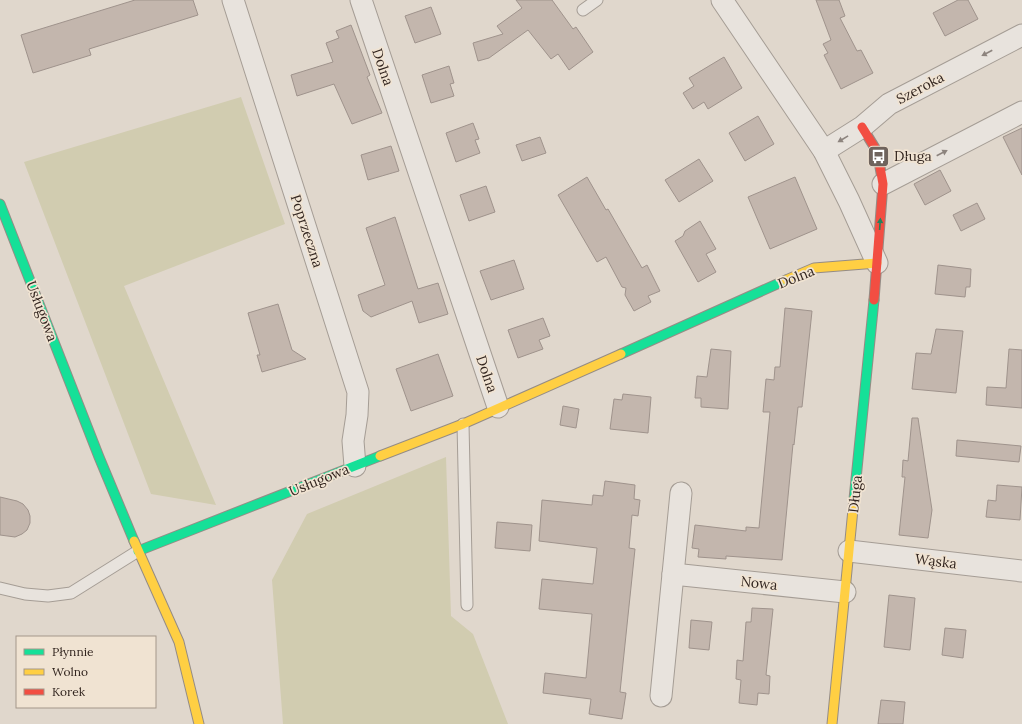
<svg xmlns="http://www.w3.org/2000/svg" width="1022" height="724" font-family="Lora,serif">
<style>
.green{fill:#d1ccb0}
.building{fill:#c3b6ad;stroke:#9f938c}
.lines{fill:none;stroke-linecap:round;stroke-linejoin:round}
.lane-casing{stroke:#a59d95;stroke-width:13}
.street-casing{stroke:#a59d95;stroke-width:23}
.fast-casing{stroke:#958c85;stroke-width:11}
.slow-casing{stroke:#958c85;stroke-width:11}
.jam-casing{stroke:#958c85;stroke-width:11}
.lane{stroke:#e8e3dd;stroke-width:11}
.street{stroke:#e8e3dd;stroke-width:21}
.fast{stroke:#16e098;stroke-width:9}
.slow{stroke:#ffcf43;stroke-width:9}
.jam{stroke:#f24e42;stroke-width:9}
.oneway{fill:#8d847e}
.oneway2{fill:#24825c}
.labels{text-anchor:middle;stroke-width:3.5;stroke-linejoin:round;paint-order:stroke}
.street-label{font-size:14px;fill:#32251f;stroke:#f0e3d2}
.poi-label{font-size:14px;fill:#32251f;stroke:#f0e3d2;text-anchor:start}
</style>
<rect width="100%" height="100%" fill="#e0d7cc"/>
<g class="green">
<path d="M241,97L285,224L124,286L216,505L151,494L24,162Z"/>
<path d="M446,457L451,616L473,634L508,724H283L272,580L307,514Z"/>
</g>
<g class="building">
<path d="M135,0H193L198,15L89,49L91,55L33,73L21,35Z"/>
<path d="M516,0H552L573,29L576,27L593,52L569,70L558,54L551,59L528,30L489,58L478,61L473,43L503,34L497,26L522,8Z"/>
<path d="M816,0H839L845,16L840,18L857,51L861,50L873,73L841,89L824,55L828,53L823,44L831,40Z"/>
<path d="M958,0H968L978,19L945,36L933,13Z"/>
<path d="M431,7L441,34L415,43L405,16Z"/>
<path d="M351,25L370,75L367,77L382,113L352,124L334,84L297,96L291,75L333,62L326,43L339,38L336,31Z"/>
<path d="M724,57L742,88L708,109L704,102L693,109L683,93L694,86L689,78Z"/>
<path d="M449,66L454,83L450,84L454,96L431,103L422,75Z"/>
<path d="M758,116L774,144L745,161L729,133Z"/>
<path d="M473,123L479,139L475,140L480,153L456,162L446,133Z"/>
<path d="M1022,128V175L1003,137Z"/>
<path d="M540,137L546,153L522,161L516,145Z"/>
<path d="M391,146L399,171L368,180L361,155Z"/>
<path d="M699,159L713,181L679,202L665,180Z"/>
<path d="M940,170L951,191L925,205L914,184Z"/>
<path d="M587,177L606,210L608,209L642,268L647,265L660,291L648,296L651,302L634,311L625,295L626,288L622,287L606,257L597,262L558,195Z"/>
<path d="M795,177L817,229L770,249L748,197Z"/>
<path d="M486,186L495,212L469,221L460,195Z"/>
<path d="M977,203L985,219L961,231L953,215Z"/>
<path d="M395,217L418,289L438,283L448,314L419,323L412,301L371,317L363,311L358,295L385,285L366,228Z"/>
<path d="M700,221L716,249L706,254L716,272L698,282L675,241L683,236L685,231Z"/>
<path d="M514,260L524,289L491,300L480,271Z"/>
<path d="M938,265L971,269L970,287H966L965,297L935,294Z"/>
<path d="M278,304L292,350L306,359L262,372L257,355H260L248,313Z"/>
<path d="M785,308L812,311L802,407H798L794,445L793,444L782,560L726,556V559L698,557L699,549L692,548L695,525L746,531V527L759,528L770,412H763L766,379L774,380L775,367H780Z"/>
<path d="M543,318L550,336L539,340L543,349L518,358L508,330Z"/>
<path d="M936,329L963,331L956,393L912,389L916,353L931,354Z"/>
<path d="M711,349L731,351L728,409L701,407V398H695L697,376L707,377Z"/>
<path d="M1009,349L1022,350V408L986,405L987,387L1006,388Z"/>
<path d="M438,354L453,396L411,411L396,369Z"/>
<path d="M623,394L651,397L648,433L610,429L614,399L622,400Z"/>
<path d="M563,406L579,409L576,428L560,425Z"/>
<path d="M912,418H918L932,510L928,538L899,535L905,477H902L903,460L908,461Z"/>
<path d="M957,440L1021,446L1019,462L956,456Z"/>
<path d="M605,481L635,485L634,499L640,500L638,516L632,515L629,548L635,549L620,692L626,693L622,719L589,714L591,699L543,693L545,673L586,678L592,614L539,609L542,579L593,584L597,548L539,541L542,500L592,505L593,495L603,496Z"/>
<path d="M997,485L1022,487L1020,520L986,517L988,500L996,501Z"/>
<path d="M0,497L17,501L23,504L28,510L30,516V523L27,530L22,534L15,537L0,535Z"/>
<path d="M497,522L532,525L530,551L495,548Z"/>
<path d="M889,595L915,598L910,650L884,647Z"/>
<path d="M752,608L773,609L766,675L770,676L769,694L758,693L757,705L739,703L741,680L736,679L737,660L743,661L746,622H751Z"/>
<path d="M691,620L712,622L709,650L689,648Z"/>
<path d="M945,628L966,630L963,658L942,655Z"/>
<path d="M881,700L905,702L903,724H878Z"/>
</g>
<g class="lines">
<defs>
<g id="lane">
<path d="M583,10L597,0"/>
<path d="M463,424L467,605"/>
<path d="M0,588L25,594L48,596L71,593L138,551"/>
</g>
<g id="street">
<path d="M233,0L358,392L357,415L353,441L355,466"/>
<path d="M361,0L498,407"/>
<path d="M722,0L824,151L849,201L877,263"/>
<path d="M824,151L862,127L889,104L1022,35"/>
<path d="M883,184L1022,112"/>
<path d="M849,551L1022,571"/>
<path d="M673,574L845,592"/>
<path d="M661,696L681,493"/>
</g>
<g id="fast">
<path d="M0,204L99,457L134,541"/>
<path d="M621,354L786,280"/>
<path d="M854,499L874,300"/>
<path d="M138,551L380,456"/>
</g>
<g id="slow">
<path d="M786,280L814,268L877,263"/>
<path d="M380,456L463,424L621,354"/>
<path d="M134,541L179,642L199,724"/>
<path d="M832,724L854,499"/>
</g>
<path id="jam" d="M862,127L875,148L878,156L883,184L874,300"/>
</defs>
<use href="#lane" class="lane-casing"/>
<use href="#street" class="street-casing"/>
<use href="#fast" class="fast-casing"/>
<use href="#slow" class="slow-casing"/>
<use href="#jam" class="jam-casing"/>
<use href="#lane" class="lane"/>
<use href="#street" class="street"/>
<use href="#fast" class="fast"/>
<use href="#slow" class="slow"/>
<use href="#jam" class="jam"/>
</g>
<defs><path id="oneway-solid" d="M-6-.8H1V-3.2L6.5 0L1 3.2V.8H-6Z"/></defs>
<g class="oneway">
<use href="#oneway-solid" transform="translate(987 53) rotate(152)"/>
<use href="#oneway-solid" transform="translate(843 139) rotate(149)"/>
<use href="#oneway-solid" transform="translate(942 153) rotate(-27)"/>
</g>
<use class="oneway2" href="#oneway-solid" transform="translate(880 224) rotate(-86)"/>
<defs>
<symbol id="bus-square" viewBox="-11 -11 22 22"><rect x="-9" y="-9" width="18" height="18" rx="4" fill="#6f635c" stroke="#f0e3d2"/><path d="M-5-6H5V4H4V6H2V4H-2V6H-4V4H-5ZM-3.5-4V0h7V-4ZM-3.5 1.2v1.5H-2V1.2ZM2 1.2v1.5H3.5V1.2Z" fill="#fff"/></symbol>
</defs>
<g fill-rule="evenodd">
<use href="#bus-square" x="866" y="144" width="25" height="25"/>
</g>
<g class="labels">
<g class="street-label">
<text transform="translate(383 67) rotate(71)" y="5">Dolna</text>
<text transform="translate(920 88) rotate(-28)" y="5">Szeroka</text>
<text transform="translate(307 231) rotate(72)" y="5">Poprzeczna</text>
<text transform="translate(796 277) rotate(-22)" y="5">Dolna</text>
<text transform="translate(42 311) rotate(69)" y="5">Usługowa</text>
<text transform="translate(487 374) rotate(71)" y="5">Dolna</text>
<text transform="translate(319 480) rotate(-22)" y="5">Usługowa</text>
<text transform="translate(855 494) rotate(-84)" y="5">Długa</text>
<text transform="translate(936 561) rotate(7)" y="5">Wąska</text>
<text transform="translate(759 583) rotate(6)" y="5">Nowa</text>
</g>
<g class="poi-label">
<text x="894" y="161">Długa</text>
</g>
</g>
<rect x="16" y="636" width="140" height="72" fill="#f0e3d2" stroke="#a4978a"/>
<rect x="24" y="649" width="20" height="6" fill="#16e098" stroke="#a4978a"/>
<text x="52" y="656" font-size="12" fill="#32251f">Płynnie</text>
<rect x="24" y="669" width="20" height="6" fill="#ffcf43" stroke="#a4978a"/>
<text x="52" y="676" font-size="12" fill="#32251f">Wolno</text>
<rect x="24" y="689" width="20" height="6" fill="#f24e42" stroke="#a4978a"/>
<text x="52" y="696" font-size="12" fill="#32251f">Korek</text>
</svg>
